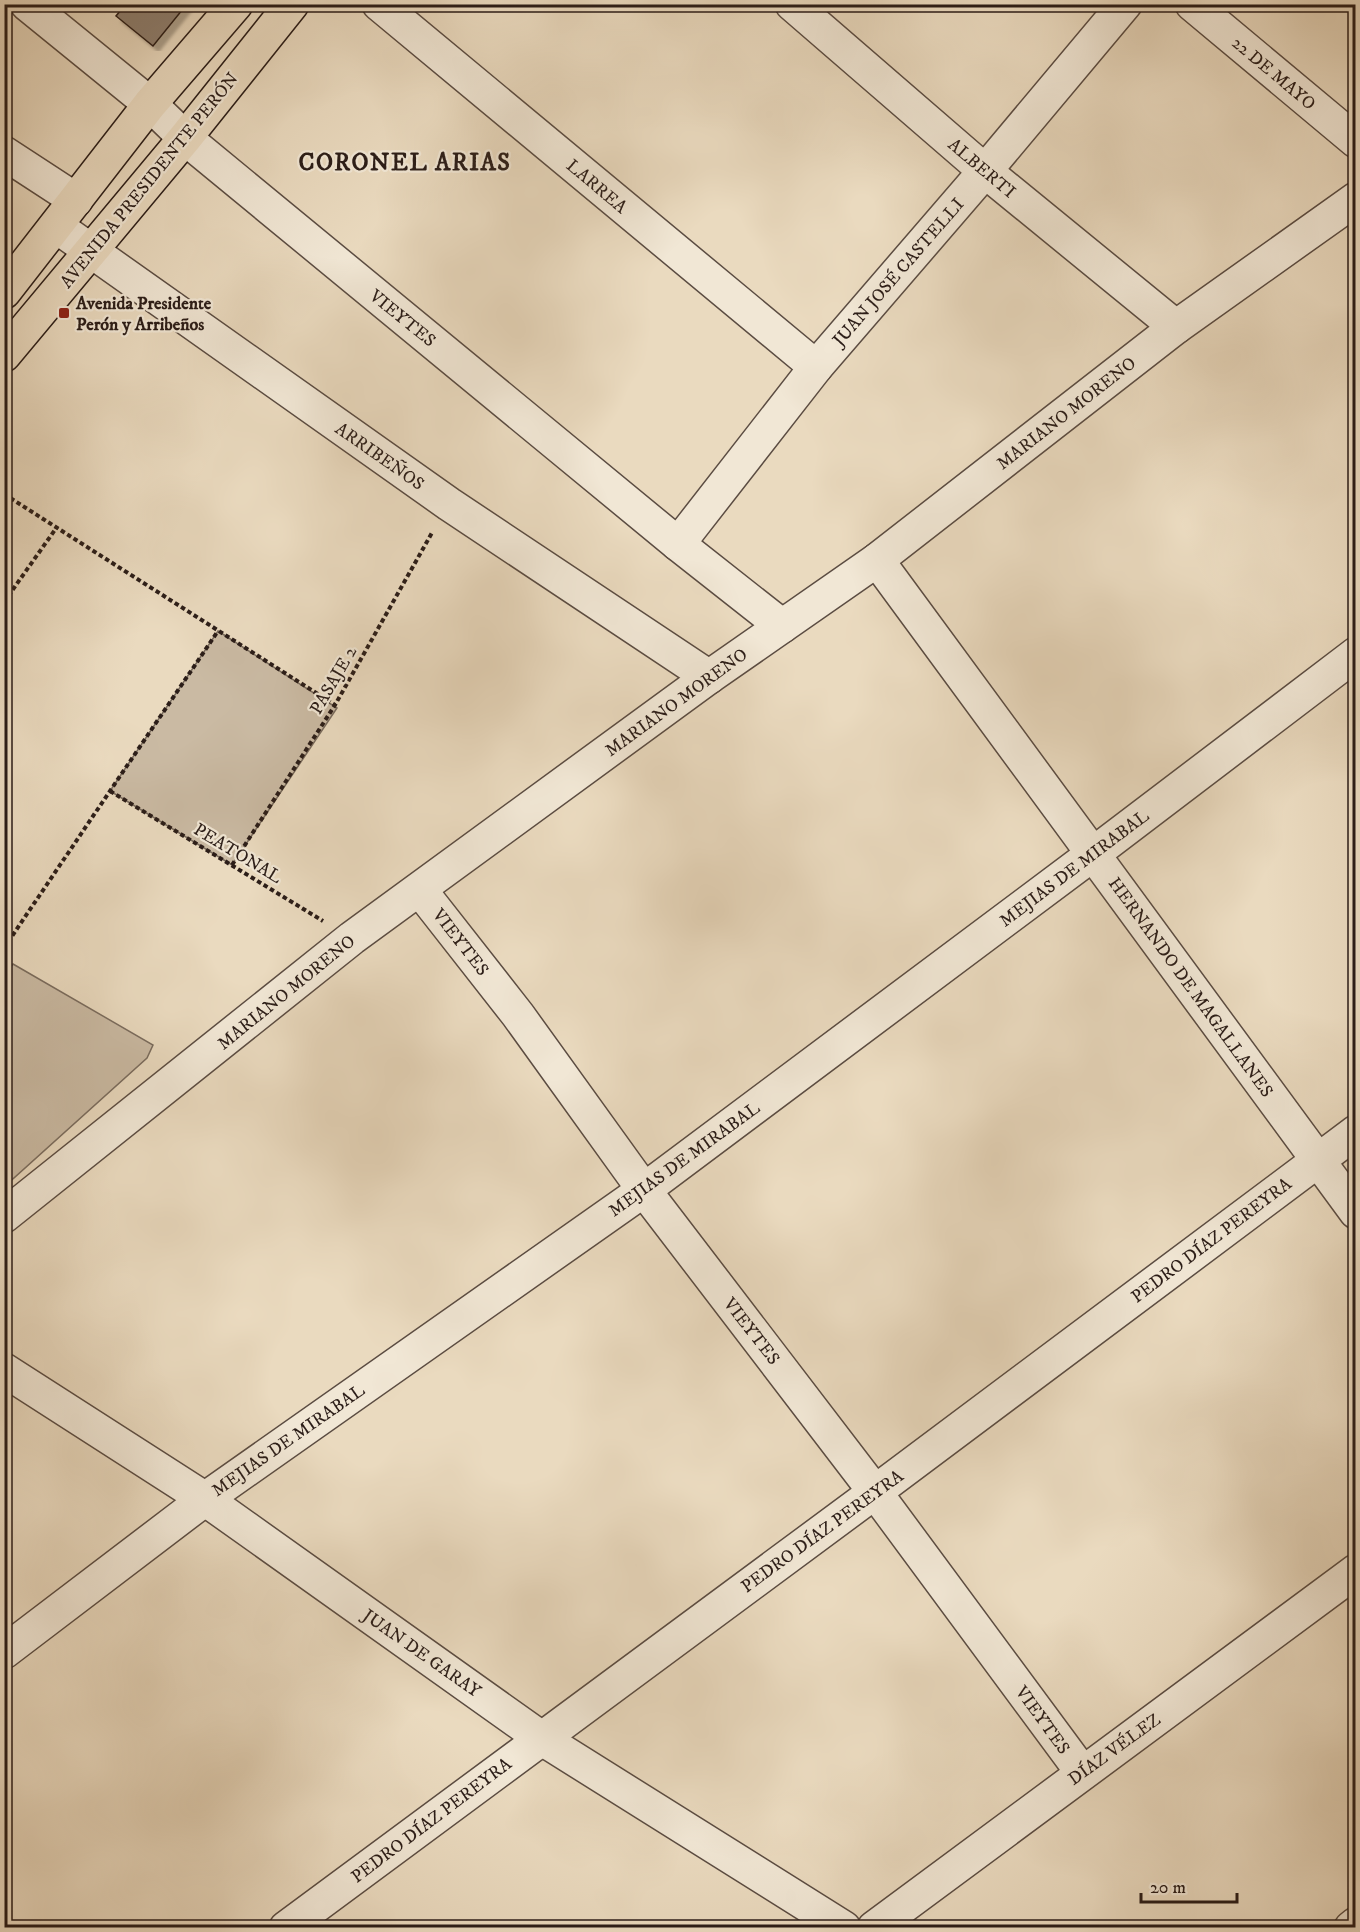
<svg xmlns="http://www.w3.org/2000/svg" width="1360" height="1932" font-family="'IM FELL DW Pica',serif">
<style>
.green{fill:#cabaa3;stroke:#7a6c5e;stroke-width:1.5}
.building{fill:#8e7f6f;stroke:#2b1d18;stroke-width:1.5;filter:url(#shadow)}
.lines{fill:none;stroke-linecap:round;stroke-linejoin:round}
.minor-casing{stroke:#5b4c42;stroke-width:36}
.major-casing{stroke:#2b1d18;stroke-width:36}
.path{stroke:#2b1d18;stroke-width:4;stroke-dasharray:4.5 3;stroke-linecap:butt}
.minor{stroke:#f1e7d5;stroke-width:33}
.major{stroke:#eadabf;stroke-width:33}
.poi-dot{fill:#8f2418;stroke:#f1e7d5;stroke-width:2}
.labels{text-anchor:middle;stroke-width:4.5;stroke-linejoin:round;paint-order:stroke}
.street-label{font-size:18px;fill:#2b1d18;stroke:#f1e7d5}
.poi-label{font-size:18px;font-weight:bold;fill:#2b1d18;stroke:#f1e7d5;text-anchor:start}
.district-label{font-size:24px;font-weight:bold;letter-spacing:1.5px;fill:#2b1d18;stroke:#f1e7d5}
</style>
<defs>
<filter id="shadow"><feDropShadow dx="5.5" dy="5.5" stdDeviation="1.5" flood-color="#0004"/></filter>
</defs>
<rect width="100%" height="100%" fill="#eadabf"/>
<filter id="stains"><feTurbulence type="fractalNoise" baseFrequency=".00333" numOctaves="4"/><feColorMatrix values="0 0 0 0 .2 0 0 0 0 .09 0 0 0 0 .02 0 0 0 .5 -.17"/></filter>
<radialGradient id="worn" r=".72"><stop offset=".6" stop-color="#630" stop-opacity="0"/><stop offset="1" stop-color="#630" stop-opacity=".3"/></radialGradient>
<g class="green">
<path d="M218,631L337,708L232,865L110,791Z"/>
<path d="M13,964L153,1045L147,1058L5,1186L4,977Z"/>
</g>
<path class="building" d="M126,4H187L153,46L116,16Z"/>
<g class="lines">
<defs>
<g id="minor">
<path d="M27,4L150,104L185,138L678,544L782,626"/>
<path d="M379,4L816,367"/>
<path d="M792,4L985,171L1176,327"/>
<path d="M1192,4L1356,141"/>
<path d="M4,153L76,200"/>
<path d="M56,226L449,504L709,677"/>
<path d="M678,544L816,367L985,171L1125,4"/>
<path d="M877,560L1356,1212"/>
<path d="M420,890L518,1015L644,1190L875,1492L1082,1772"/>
<path d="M4,1216L352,938L709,677L877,560L1176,327L1356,199"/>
<path d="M4,1370L205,1499L541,1738L844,1928"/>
<path d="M4,1652L205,1499L644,1190L1093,854L1356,654"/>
<path d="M286,1928L875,1492L1356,1132"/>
<path d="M874,1928L1356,1571"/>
<path d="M1351,1928L1356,1924"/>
</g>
<g id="major">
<path d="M4,292L150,104L236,4"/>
<path d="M4,355L185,138L292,4"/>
</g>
</defs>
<use href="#minor" class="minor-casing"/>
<use href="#major" class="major-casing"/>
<g class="path">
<path d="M4,494L335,705"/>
<path d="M4,602L57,527"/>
<path d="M110,791L323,921"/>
<path d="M232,865L335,705L433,531"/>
<path d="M4,948L218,631"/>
</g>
<use href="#minor" class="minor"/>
<use href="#major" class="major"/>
</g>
<rect class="poi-dot" x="58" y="307" width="12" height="12" rx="3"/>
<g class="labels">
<g class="street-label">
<text transform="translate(1274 73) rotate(40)" y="6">22 DE MAYO</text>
<text transform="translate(982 168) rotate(40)" y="6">ALBERTI</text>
<text transform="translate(149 180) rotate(-51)" y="6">AVENIDA PRESIDENTE PERÓN</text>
<text transform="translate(597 186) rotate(40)" y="6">LARREA</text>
<text transform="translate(898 272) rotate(-49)" y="6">JUAN JOSÉ CASTELLI</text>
<text transform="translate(403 318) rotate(39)" y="6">VIEYTES</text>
<text transform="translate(1066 413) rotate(-38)" y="6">MARIANO MORENO</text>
<text transform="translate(380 456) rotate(35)" y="6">ARRIBEÑOS</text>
<text transform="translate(333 680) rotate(-60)" y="6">PASAJE 2</text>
<text transform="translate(676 702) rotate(-36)" y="6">MARIANO MORENO</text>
<text transform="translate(238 853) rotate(31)" y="6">PEATONAL</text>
<text transform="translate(1074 868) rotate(-37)" y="6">MEJIAS DE MIRABAL</text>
<text transform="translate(461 942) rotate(52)" y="6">VIEYTES</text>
<text transform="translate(1191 987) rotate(54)" y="6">HERNANDO DE MAGALLANES</text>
<text transform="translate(286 992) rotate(-39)" y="6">MARIANO MORENO</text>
<text transform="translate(684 1159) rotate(-36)" y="6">MEJIAS DE MIRABAL</text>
<text transform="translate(1211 1240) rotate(-37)" y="6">PEDRO DÍAZ PEREYRA</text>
<text transform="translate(752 1331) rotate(52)" y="6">VIEYTES</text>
<text transform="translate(288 1440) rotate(-35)" y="6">MEJIAS DE MIRABAL</text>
<text transform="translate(822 1531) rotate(-36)" y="6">PEDRO DÍAZ PEREYRA</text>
<text transform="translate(422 1653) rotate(35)" y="6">JUAN DE GARAY</text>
<text transform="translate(1043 1720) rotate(54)" y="6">VIEYTES</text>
<text transform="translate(1114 1749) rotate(-36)" y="6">DÍAZ VÉLEZ</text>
<text transform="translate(431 1820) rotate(-37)" y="6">PEDRO DÍAZ PEREYRA</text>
</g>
<g class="poi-label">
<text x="76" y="309">Avenida Presidente<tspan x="76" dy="21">Perón y Arribeños</tspan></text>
</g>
<g class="district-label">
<text x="405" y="170">CORONEL ARIAS</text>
</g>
</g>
<rect width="1360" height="1932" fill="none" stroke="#eadabf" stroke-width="24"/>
<rect x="6" y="6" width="1348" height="1920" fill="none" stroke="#2b1d18" stroke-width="3"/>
<rect x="12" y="12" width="1336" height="1908" fill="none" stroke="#2b1d18" stroke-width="1.5"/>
<path d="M1141 1893v9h96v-9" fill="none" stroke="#2b1d18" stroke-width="3"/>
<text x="1150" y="1893" font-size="18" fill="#2b1d18" stroke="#f1e7d5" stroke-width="4.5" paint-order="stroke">20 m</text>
<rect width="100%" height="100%" filter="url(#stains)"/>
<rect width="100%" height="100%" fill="url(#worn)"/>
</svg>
